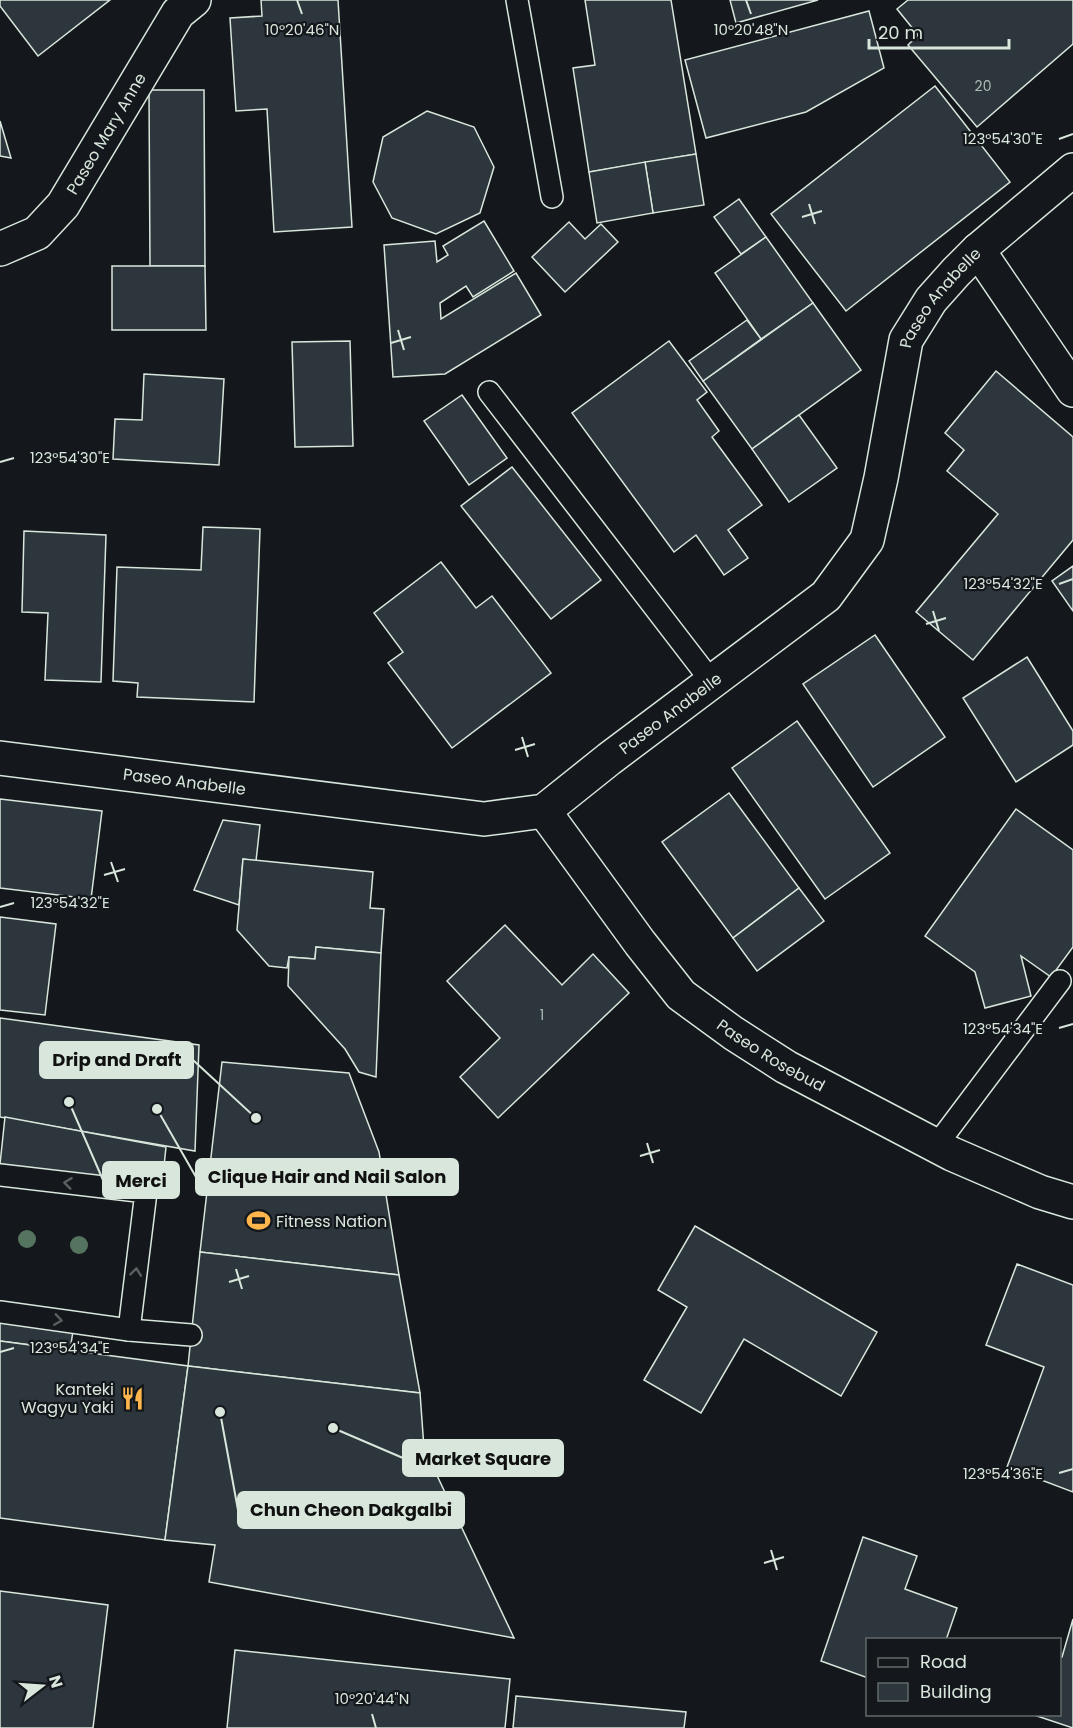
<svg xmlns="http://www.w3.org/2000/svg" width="1073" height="1728" font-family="Poppins,sans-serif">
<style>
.building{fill:#2c363c;stroke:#d8e6dc;stroke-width:1.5}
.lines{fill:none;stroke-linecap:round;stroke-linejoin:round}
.lane-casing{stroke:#d8e6dc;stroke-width:24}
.street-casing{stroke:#d8e6dc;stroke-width:36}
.lane{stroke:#14181c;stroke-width:21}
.street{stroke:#14181c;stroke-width:33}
.tree{fill:#55745f}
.oneway{stroke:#59605f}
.ticks{fill:none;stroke:#d8e6dc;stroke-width:2}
.labels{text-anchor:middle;stroke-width:4.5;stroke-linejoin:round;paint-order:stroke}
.number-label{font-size:14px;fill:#adbab4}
.street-label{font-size:16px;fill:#d8e6dc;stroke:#14181c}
.poi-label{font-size:16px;fill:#d8e6dc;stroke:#14181c;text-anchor:start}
.ticks-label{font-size:15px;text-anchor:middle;fill:#d8e6dc;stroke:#14181c;stroke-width:4.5;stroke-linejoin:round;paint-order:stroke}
.leader{fill:none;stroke:#d8e6dc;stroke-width:2}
.callout-dot{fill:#d8e6dc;stroke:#14181c;stroke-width:2}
.callout{fill:#d8e6dc;stroke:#d8e6dc;stroke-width:2}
.callout-label{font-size:18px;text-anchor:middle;font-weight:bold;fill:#111}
</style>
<rect width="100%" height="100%" fill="#14181c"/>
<g class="building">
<path d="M0,0H110L38,56L0,6Z"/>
<path d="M261,0H338L352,227L274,232L267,109L236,111L230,18L262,16Z"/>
<path d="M585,0H671L696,154L589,172L573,68L595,65Z"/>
<path d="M730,0H818L736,23Z"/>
<path d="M908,0H1073V44L977,127L908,45L918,35L897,9Z"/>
<path d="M869,11L884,68L806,112L706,138L685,60Z"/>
<path d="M935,86L1010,182L846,311L771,214Z"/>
<path d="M149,90H204L205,266H150Z"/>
<path d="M427,111L474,127L494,167L480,213L436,234L392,218L373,182L383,137Z"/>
<path d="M0,121L11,158L0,156Z"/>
<path d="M696,154L704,205L653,213L645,162Z"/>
<path d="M645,162L653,213L597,223L589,172Z"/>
<path d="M739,199L766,237L741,254L714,217Z"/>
<path d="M484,221L514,271L473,297L466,286L440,303L441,319L516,273L541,315L445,374L393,377L384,245L435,241L437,262L448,255L443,246Z"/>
<path d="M569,222L585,239L601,224L618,242L565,292L532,257Z"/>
<path d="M766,237L813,303L761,339L715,273Z"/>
<path d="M112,266H205L206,330H112Z"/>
<path d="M813,303L861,370L752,449L703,381Z"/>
<path d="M747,320L761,339L703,381L689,361Z"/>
<path d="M350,341L353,446L295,447L292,342Z"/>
<path d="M669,341L707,392L697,400L719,431L712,437L762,505L728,530L748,558L724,575L696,535L674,552L572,413Z"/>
<path d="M996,371L1073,437V540L973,660L916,612L998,514L947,471L964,450L945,433Z"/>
<path d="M144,374L224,379L219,465L113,459L115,419L142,420Z"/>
<path d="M462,395L507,458L469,485L424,421Z"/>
<path d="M799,415L837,468L789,502L752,449Z"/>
<path d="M512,467L601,580L551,619L461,506Z"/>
<path d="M203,527L260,529L254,702L137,697L138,683L113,681L117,567L201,570Z"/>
<path d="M24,531L106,535L101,682L45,680L48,613L22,612Z"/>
<path d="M441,562L476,608L492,596L551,673L452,748L388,663L403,652L374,613Z"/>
<path d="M1073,566V611L1052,581Z"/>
<path d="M875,635L945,737L873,787L803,684Z"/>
<path d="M1027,657L1073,731V745L1016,782L963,698Z"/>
<path d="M797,721L890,853L825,899L732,768Z"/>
<path d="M729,793L799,888L733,938L662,842Z"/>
<path d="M0,799L102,811L91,899L0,888Z"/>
<path d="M1016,809L1073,850V947L1051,977L1021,956L1031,996L985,1008L975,972L925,936Z"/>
<path d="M223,820L260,825L256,861L243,859L239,905L194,890Z"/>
<path d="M243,859L373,872L370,908L384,909L381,953L316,947L315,959L289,957L287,968L269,966L237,930Z"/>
<path d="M799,888L824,921L757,971L733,938Z"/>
<path d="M0,917L56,924L45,1015L0,1010Z"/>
<path d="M505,925L562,985L593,954L629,993L498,1118L460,1077L500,1038L447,981Z"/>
<path d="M316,947L381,953L376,1077L359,1072L345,1049L288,986L289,957L315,959Z"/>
<path d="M0,1018L199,1045L195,1151L0,1117Z"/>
<path d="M222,1062L349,1073L379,1152L399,1275L200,1252Z"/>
<path d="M5,1117L166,1147L162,1185L0,1164Z"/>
<path d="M695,1226L877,1332L841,1396L744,1339L701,1413L644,1380L687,1307L658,1290Z"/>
<path d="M200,1252L399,1275L420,1393L188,1366Z"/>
<path d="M1017,1264L1073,1285V1492L1007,1467L1044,1367L986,1345Z"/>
<path d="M0,1315L74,1325L70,1350L0,1341Z"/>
<path d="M0,1341L188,1366L165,1540L0,1518Z"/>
<path d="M188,1366L420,1393L424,1448L514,1638L209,1582L215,1545L165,1540Z"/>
<path d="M863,1537L917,1556L905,1589L957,1608L946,1640H868V1678L821,1661Z"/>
<path d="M0,1591L108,1605L93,1728H0Z"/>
<path d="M1073,1619V1728L1031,1714H1060V1657H1062Z"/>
<path d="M235,1650L510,1679L505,1728H227Z"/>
<path d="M516,1696L686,1712L684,1728H513Z"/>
</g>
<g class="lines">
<defs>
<g id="lane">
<path d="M517,0L552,197"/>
<path d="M489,392L712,682"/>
<path d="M936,1146L1060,981"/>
<path d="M0,1175L146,1192L129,1330"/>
<path d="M0,1312L129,1330L191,1335"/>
</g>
<g id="street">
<path id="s1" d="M0,249L37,233L63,205L178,13L194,0"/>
<path d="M978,250L1073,390"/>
<path id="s2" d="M0,758L484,819L544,811L609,759L826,596L867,540L881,478L906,340L931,300L956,272L978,250L1073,170"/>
<path id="s3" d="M544,811L640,943L681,995L733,1033L786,1067L952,1154L1040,1192L1073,1202"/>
</g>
</defs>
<use href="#lane" class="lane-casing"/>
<use href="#street" class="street-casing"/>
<use href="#lane" class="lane"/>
<use href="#street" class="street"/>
</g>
<g class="tree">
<circle cx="27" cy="1239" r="9"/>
<circle cx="79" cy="1245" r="9"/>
</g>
<defs><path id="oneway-chevron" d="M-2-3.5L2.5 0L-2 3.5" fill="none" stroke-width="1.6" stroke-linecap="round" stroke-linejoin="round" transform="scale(1.5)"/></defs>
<g class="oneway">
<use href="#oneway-chevron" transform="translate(68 1183) rotate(-173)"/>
<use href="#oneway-chevron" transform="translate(136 1272) rotate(-83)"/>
<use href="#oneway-chevron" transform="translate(58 1320) rotate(8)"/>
</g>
<path class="ticks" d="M297,0L302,14M746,0L751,14M1059,139L1073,134M809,204L815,224M802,217L822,211M398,330L404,350M391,343L411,337M0,462L14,458M1059,584L1073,579M933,611L939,631M926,624L946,618M522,737L528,757M515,750L535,744M111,862L118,882M104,875L125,869M0,907L14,903M1059,1028L1073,1024M647,1143L653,1163M640,1156L660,1150M236,1269L242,1289M229,1282L249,1276M0,1352L14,1348M1059,1473L1073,1469M771,1550L777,1570M764,1563L784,1557M372,1714L376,1728"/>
<defs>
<symbol id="stadium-bare" viewBox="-9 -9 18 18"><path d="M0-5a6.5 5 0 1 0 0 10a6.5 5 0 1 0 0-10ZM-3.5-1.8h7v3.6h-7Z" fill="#ffb74d" stroke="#14181c" stroke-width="2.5" paint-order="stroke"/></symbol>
<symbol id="restaurant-bare" viewBox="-9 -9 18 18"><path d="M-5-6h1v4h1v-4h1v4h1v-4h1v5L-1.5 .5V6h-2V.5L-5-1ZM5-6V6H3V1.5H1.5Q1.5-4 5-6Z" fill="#ffb74d" stroke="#14181c" stroke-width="2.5" paint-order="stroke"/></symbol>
</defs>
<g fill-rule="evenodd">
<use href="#stadium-bare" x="242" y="1204" width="33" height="33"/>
<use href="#restaurant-bare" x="116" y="1382" width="33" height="33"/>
</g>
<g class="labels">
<g class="number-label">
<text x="983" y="91">20</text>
<text x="542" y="1020">1</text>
</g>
<g class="street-label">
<text dy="6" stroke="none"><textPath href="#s1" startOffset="162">Paseo Mary Anne</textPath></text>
<text dy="6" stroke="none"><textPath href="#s2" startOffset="1230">Paseo Anabelle</textPath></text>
<text dy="6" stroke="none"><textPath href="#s2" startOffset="708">Paseo Anabelle</textPath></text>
<text dy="6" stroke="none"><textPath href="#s2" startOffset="186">Paseo Anabelle</textPath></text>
<text dy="6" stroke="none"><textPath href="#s3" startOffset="338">Paseo Rosebud</textPath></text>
</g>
<g class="poi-label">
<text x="276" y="1227">Fitness Nation</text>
<text x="114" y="1395" text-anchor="end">Kanteki<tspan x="114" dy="18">Wagyu Yaki</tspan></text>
</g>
</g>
<g class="ticks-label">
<text x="302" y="35">10°20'46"N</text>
<text x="751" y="35">10°20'48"N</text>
<text x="1003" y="144">123°54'30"E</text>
<text x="70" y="463">123°54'30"E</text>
<text x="1003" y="589">123°54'32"E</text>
<text x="70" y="908">123°54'32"E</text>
<text x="1003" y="1034">123°54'34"E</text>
<text x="70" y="1353">123°54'34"E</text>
<text x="1003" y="1479">123°54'36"E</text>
<text x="372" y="1704">10°20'44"N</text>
</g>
<path class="leader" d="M256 1118L193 1060M157 1109L196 1177M69 1102L103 1180M333 1428L403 1458M220 1412L238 1510"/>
<g class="callout-dot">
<circle cx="256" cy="1118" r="6"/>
<circle cx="157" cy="1109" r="6"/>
<circle cx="69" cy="1102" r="6"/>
<circle cx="333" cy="1428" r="6"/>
<circle cx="220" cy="1412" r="6"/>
</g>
<g class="callout">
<rect x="40" y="1042" width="153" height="36" rx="6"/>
<rect x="196" y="1159" width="262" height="36" rx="6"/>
<rect x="103" y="1162" width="76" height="36" rx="6"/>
<rect x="403" y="1440" width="160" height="36" rx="6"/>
<rect x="238" y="1492" width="226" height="36" rx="6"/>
</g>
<g class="callout-label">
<text x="117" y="1066">Drip and Draft</text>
<text x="327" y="1183">Clique Hair and Nail Salon</text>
<text x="141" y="1187">Merci</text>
<text x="483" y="1465">Market Square</text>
<text x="351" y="1516">Chun Cheon Dakgalbi</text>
</g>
<rect x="866" y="1638" width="195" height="78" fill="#14181c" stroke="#626a69" stroke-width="1.5"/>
<rect x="878" y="1658" width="30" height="9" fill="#14181c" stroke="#626a69" stroke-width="1.5"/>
<text x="920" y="1668" font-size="18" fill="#d8e6dc">Road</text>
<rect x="878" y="1683" width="30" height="18" fill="#2c363c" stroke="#626a69" stroke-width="1.5"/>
<text x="920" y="1698" font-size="18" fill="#d8e6dc">Building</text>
<g transform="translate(42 1686) rotate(73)" stroke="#14181c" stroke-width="4.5" paint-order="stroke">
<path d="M0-4.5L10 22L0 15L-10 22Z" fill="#d8e6dc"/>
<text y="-9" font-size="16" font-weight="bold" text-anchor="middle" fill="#d8e6dc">N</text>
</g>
<path d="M869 39v9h140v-9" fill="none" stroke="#d8e6dc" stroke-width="3"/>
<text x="878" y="39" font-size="18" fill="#d8e6dc" stroke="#14181c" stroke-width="4.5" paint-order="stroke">20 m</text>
</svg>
